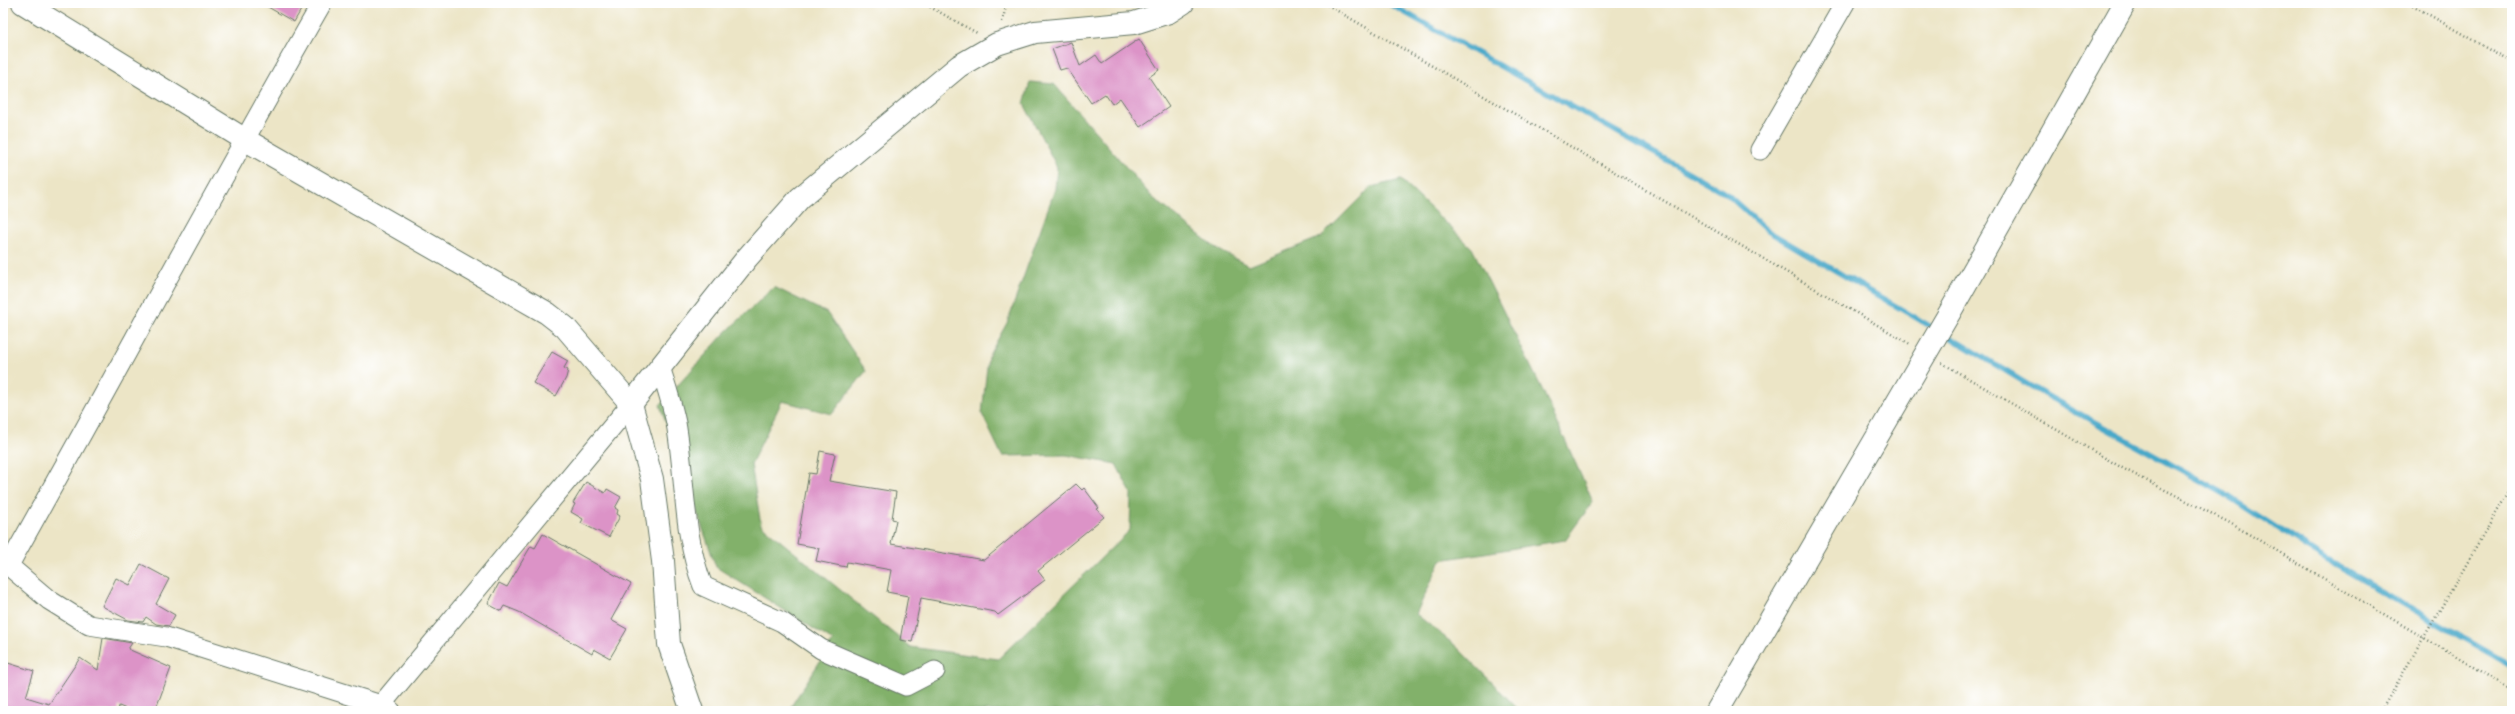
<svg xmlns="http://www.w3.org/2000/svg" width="2515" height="714" font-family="'Libre Caslon Text',serif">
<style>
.forest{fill:#82b16b;stroke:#507750}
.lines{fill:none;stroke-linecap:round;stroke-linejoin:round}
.stream{stroke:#4aa9c9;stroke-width:5.5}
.building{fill:#dc93c7}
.minor-casing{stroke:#677867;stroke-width:21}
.tertiary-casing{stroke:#677867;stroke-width:24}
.path{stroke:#677867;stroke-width:2.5;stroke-dasharray:1 3;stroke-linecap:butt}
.minor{stroke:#fff;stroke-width:19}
.tertiary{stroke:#fff;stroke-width:22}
</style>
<rect width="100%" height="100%" fill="#fff"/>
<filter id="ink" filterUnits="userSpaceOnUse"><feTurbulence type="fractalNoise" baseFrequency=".025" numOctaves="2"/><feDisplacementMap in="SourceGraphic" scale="8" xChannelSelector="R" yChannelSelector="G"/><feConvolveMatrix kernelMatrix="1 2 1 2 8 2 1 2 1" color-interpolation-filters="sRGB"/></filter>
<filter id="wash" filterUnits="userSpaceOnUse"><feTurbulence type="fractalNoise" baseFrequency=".012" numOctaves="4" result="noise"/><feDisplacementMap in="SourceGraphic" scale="16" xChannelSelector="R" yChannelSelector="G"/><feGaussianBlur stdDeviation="0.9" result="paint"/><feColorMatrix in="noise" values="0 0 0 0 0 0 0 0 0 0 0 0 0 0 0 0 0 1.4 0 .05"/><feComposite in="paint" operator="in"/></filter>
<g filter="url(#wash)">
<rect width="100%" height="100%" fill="#ece5c6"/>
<path class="forest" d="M1030,82L1054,84L1152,197L1217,249L1249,266L1321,237L1371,187L1401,180L1472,248L1543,391L1593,502L1565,540L1441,560L1416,614L1457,647L1520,711H788L833,641L716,567L660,405L725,333L774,287L827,313L866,371L832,414L782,401L751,464L761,525L910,647L998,659L1130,530L1131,493L1116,464L1066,455L1002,456L982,414L988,357L1007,323L1055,189L1057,167L1024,104Z"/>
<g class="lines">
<g class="stream">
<path d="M1388,3L1720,190L1728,195L1766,230L1935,329"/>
<path d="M1943,333L2042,393L2223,493L2320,556L2512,666"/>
</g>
</g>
<g id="blocks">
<g class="building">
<path d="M261,3H305L294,22Z"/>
<path d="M1139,39L1159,70L1149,77L1169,107L1140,127L1120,98L1112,104L1105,94L1091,103L1067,68L1060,70L1052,49L1071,42L1080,66L1096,55L1102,64Z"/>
<path d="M552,352L568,361L564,368L568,370L566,378L556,396L533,383Z"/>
<path d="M820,451L835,454L829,481L896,492L892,519L896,520L891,544L984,560L1076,484L1082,490L1084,488L1099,508L1097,509L1104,517L1038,571L1045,580L998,615L995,612L921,598L912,642L900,640L908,596L887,592L891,570L847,562L846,567L816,561L819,548L797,544L809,473L816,474Z"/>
<path d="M586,482L605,493L607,489L621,497L615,508L618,510L617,514L620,516L609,537L581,523L583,519L571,512L575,504L573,503Z"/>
<path d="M543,534L631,584L611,620L627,629L610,658L594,649L592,654L519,612L504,606L501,611L488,604L499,583L507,587L531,546L535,548Z"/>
<path d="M141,564L169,579L156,604L175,615L169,626L156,624L146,617L143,622L128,620L102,606L116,578L130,585Z"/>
<path d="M103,638L132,643L128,649L171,668L155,711H131L119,706L118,711H3V679L8,663L34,671L26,697L49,704L80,658L98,670Z"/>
</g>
</g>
</g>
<g filter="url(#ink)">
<use href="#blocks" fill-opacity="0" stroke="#677867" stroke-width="1"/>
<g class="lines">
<defs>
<g id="minor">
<path d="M1760,150L1845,3"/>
<path d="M660,367C666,385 672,404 676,423C686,478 682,533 703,586L782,622L821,649L906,686L935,671"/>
<path d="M3,561L49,600L89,625L166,637L381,705L391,711"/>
<path d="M9,565C114,378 215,189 322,3"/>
<path d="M378,711L381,705L631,404"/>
</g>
<g id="tertiary">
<path d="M23,3L244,139L547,313L565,327L631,404L652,479L663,561L669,644L692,711"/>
<path d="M631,404L747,258L800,198L959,66L997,44L1035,32L1134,23L1169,12L1183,3"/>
<path d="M1717,711L1950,312L2125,3"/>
</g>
</defs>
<use href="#minor" class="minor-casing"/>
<use href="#tertiary" class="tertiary-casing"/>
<g class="path">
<path d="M923,3L977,33"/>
<path d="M1324,3L1910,344"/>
<path d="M2409,3L2512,63"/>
<path d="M1002,22L1007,3"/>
<path d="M1942,363L2124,469L2230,523L2512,690"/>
<path d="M2381,711L2512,486"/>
</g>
<use href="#minor" class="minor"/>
<use href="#tertiary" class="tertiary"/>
</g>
</g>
<rect width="2515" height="714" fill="none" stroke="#fff" stroke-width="16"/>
</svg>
